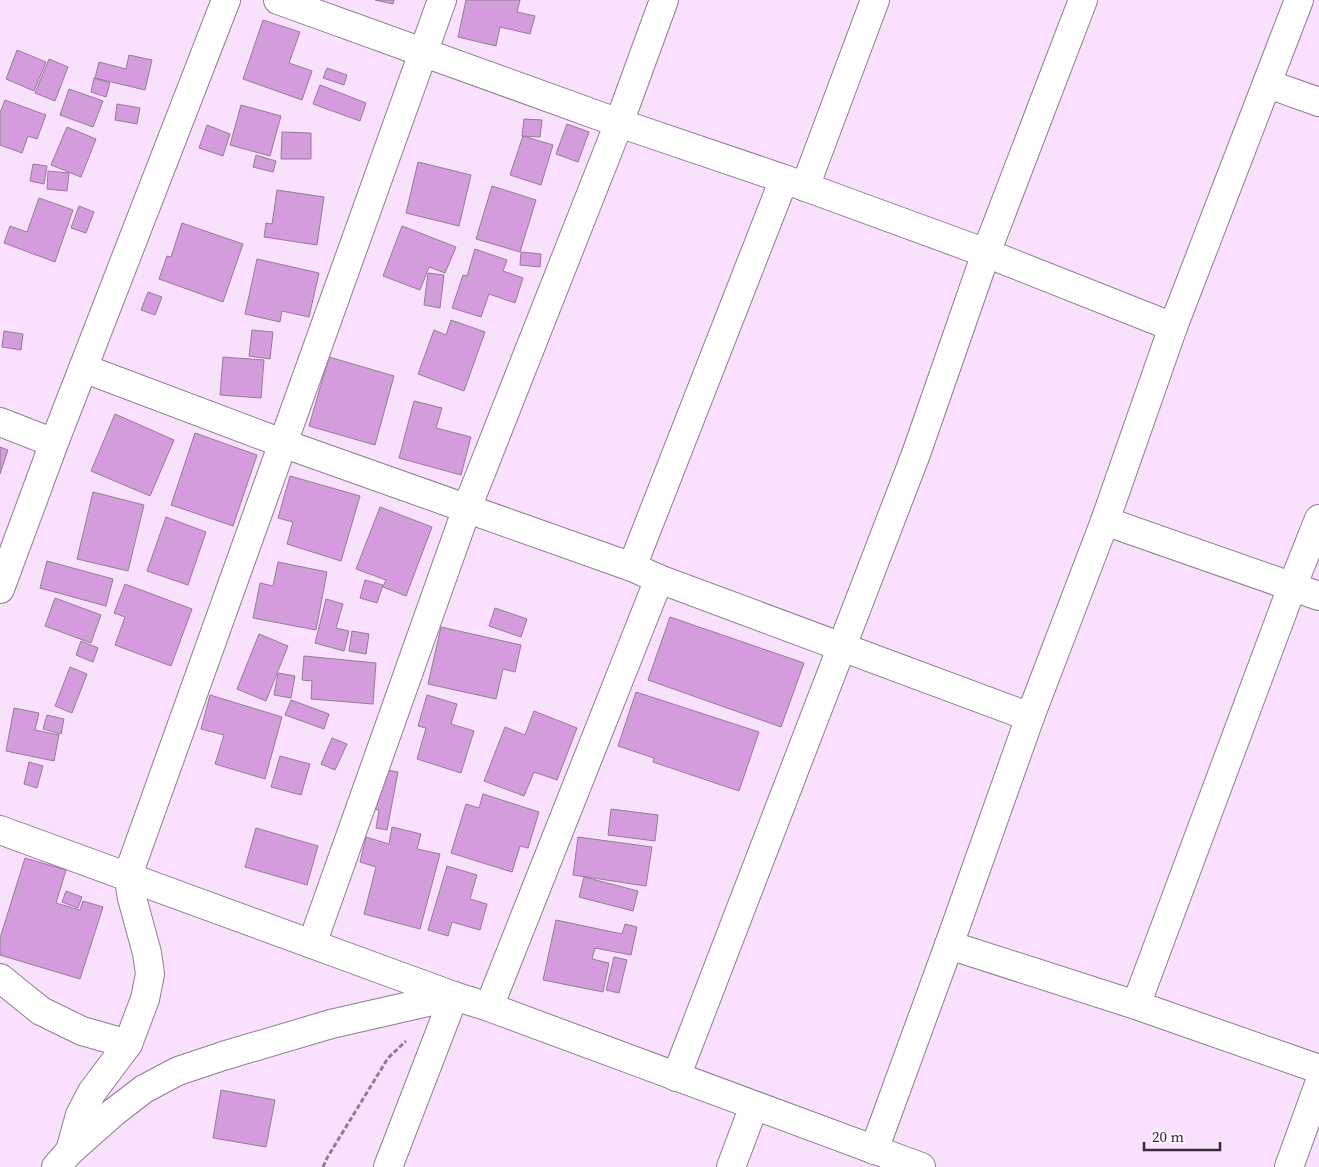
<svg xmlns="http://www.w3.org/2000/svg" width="1319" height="1167" font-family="'Source Serif 4',serif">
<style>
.building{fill:#d49cdd;stroke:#947d98}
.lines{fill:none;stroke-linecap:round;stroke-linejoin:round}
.minor-casing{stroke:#917b95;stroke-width:30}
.path{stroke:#907f92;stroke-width:3;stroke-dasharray:5 2.5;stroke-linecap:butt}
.minor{stroke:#fff;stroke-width:28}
</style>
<rect width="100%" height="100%" fill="#f9e0fc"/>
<g class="building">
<path d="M375,0H394L393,4Z"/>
<path d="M466,0H520L517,12L535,16L530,34L500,27L496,46L458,37Z"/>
<path d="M263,20L300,32L289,63L312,71L302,100L243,79Z"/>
<path d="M17,50L46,62L34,91L6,79Z"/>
<path d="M129,55L152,60L145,90L95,78L99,62L126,69Z"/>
<path d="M49,59L68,67L55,101L35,93Z"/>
<path d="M327,68L347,75L344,85L323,78Z"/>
<path d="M94,78L110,83L106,97L91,92Z"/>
<path d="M320,85L366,103L360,121L313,104Z"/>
<path d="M69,89L103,101L93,127L60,115Z"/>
<path d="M5,100L46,115L37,139L28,136L22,153L0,145V113Z"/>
<path d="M117,104L140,108L137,124L115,120Z"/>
<path d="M241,105L281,116L270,156L230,145Z"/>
<path d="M524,119L542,120L540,137L522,136Z"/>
<path d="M567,124L589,132L578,162L556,154Z"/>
<path d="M207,125L230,134L223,156L199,148Z"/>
<path d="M67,127L96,139L81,177L51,165Z"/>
<path d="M282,132L311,133V159H281Z"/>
<path d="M523,136L553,145L541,185L510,175Z"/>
<path d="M256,155L276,161L273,172L253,167Z"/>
<path d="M418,162L471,175L459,226L406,213Z"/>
<path d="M33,164L47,166L44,184L30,181Z"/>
<path d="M48,171L69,173L67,191L47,189Z"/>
<path d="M492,186L536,200L520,252L476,239Z"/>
<path d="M277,190L324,197L317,245L264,237L266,223L272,224Z"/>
<path d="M39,198L73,210L55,262L4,243L10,226L27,232Z"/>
<path d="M79,206L94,212L86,233L71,228Z"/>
<path d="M182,223L243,244L223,302L159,279L167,256L171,257Z"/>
<path d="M402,226L456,247L445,273L429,267L420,290L383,276Z"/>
<path d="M475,249L507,260L503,271L523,278L515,303L489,294L481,317L452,308L463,275L467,276Z"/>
<path d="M521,252L541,254L540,267L520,265Z"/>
<path d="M257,259L319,273L309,317L282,311L280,322L245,314Z"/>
<path d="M428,273L444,275L440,308L424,305Z"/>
<path d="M148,292L162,297L155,315L141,310Z"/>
<path d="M451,320L485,332L464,391L418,374L434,330L446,335Z"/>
<path d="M252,330L273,332L270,359L249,356Z"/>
<path d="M4,331L23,334L21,350L2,347Z"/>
<path d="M223,357L264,360L261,398L220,395Z"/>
<path d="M329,357L394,376L375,445L309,426Z"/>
<path d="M414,401L442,408L436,428L471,437L461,475L399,458Z"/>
<path d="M115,414L174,440L150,496L91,471Z"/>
<path d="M195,433L257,455L233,526L171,505Z"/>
<path d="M0,447L8,450L0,474Z"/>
<path d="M290,476L360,496L341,561L287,544L293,522L278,518Z"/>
<path d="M93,492L144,505L128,571L77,559Z"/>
<path d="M380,507L432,527L406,596L383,587L386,580L356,569Z"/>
<path d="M166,517L206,532L188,585L147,571Z"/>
<path d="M47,561L113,579L106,606L40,588Z"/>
<path d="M278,562L327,572L316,630L253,618L260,583L273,586Z"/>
<path d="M365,580L383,585L377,603L360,598Z"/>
<path d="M125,584L192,609L171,666L115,645L125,617L114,613Z"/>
<path d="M55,598L101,615L91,643L45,626Z"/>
<path d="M326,599L343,604L336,628L349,631L344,651L315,643Z"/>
<path d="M495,608L527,619L521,637L489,626Z"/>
<path d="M670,617L804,663L781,727L648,680Z"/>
<path d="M441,627L521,645L515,672L503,669L496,699L428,684Z"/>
<path d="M352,631L369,634L366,654L349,651Z"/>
<path d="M259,634L288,646L266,701L237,689Z"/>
<path d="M81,641L98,648L93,662L76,655Z"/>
<path d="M304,656L376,663L373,704L311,699L312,681L302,680Z"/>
<path d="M70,667L87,674L72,713L55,706Z"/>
<path d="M278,673L295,676L291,698L274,695Z"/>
<path d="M636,692L759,732L739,791L653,762L654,758L618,746Z"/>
<path d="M210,695L282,717L265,779L215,764L224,735L201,729Z"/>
<path d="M427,695L457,704L451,724L474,731L461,773L417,759L426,728L418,726Z"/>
<path d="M291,700L329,714L324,729L285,715Z"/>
<path d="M14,708L39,713L35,730L59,735L54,761L6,751Z"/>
<path d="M534,711L577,728L557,780L534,772L524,796L484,781L505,727L525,735Z"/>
<path d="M47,715L64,719L61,734L43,729Z"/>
<path d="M332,738L347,744L335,770L321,764Z"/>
<path d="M280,756L310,764L301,795L271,787Z"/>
<path d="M29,762L43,766L37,788L24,784Z"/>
<path d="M381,769L398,772L387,830L376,828L379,810L373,809Z"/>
<path d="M483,794L539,812L528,848L520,846L512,872L451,853L466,804L479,808Z"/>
<path d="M611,809L658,815L655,841L608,835Z"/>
<path d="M392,827L421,834L417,849L440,854L420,929L364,914L376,867L360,862L366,837L389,844Z"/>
<path d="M256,828L318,846L307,885L245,867Z"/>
<path d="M578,837L652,847L646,886L573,875Z"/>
<path d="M25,858L66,870L56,903L80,910L83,901L103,907L80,979L0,955V938Z"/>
<path d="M447,866L477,875L470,899L487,904L480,930L452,922L448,936L428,930Z"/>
<path d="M584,877L638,891L633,911L579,897Z"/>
<path d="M66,891L82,897L78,908L62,902Z"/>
<path d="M556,920L622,934L625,924L637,927L631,955L595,948L592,959L609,963L603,992L543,980Z"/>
<path d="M614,957L627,960L619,993L606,990Z"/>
<path d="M221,1090L275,1100L266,1147L213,1138Z"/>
</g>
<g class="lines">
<defs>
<g id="minor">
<path d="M278,0L619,123L784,179L986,253L1173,327"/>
<path d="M1268,84L1319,102"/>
<path d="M805,187L875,0"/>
<path d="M83,368L282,443L632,567L659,579L1030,717"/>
<path d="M0,422L54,443"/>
<path d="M1105,521L1319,596"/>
<path d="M632,567L784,179"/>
<path d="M0,589L54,443L226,0"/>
<path d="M0,830L454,996L489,1007L921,1167"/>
<path d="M312,944L467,508L619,123L664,0"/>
<path d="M949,945L1136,1005L1319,1069"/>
<path d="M0,978L41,1011L82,1031L128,1044"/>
<path d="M1136,1005L1292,587L1319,519"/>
<path d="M489,1007L659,579"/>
<path d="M676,1077L916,454L986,253L1083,0"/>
<path d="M874,1150L949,945L1030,717L1105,521L1173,327L1299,0"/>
<path d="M70,1151L80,1115L92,1092L128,1044L145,999L150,974L147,953L132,898L128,875L442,0"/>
<path d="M56,1167L70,1151L114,1112L144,1089L178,1071L223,1056L331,1024L454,996"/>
<path d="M388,1167L454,996"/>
<path d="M731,1167L754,1106"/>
<path d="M1289,1167L1319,1084"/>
</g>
</defs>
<use href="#minor" class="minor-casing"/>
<path class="path" d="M323,1167L327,1158L388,1058L406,1041"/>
<use href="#minor" class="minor"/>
</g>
<path d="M1144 1142v8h76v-8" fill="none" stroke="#352c37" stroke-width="2.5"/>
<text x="1152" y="1142" font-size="15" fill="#352c37" stroke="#fdf3fe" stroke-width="4" paint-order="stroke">20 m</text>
</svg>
